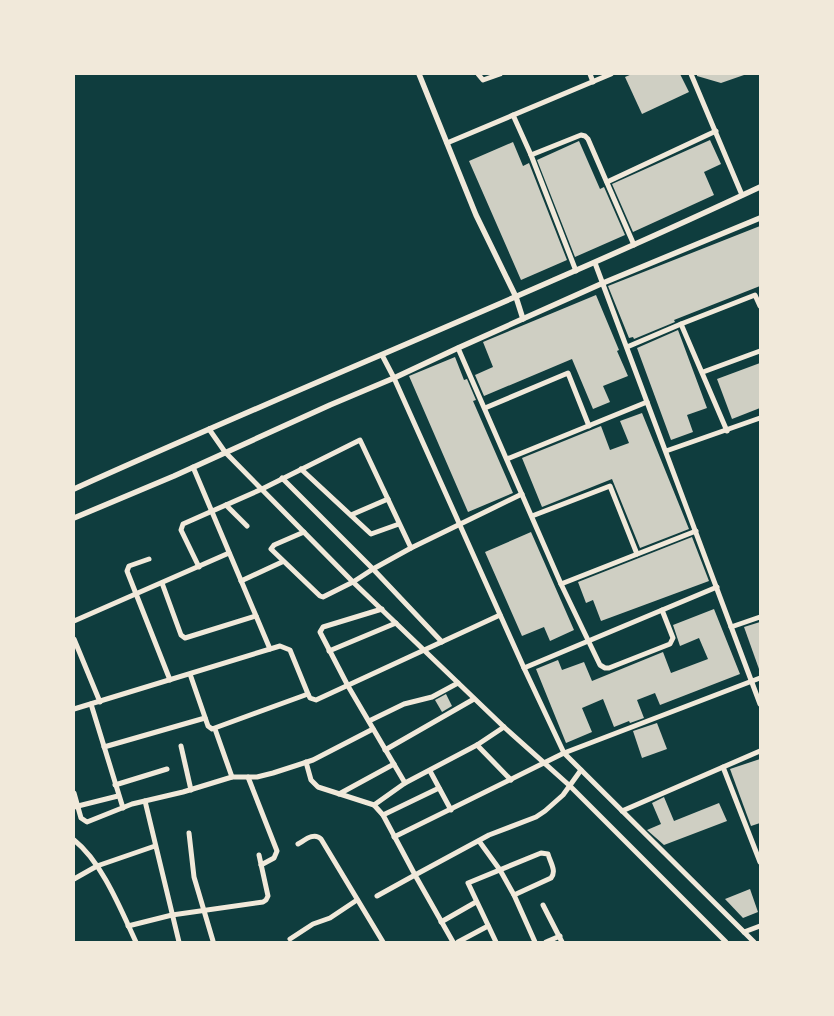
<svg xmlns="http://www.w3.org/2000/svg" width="834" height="1016" font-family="'Space Grotesk',sans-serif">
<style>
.building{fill:#cfcfc3}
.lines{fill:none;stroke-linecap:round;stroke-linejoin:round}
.minor{stroke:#f1e9da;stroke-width:5}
.tertiary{stroke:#f1e9da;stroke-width:5.5}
</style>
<rect width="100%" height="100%" fill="#0f3d3e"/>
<g class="building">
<path d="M632,74H680L689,92L642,114L625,77Z"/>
<path d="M697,74H743L744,75L721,83L697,76Z"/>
<path d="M710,140L721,164L704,172L714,195L633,232L612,184Z"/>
<path d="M579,141L600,189L604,187L625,235L575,257L537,160Z"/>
<path d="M513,142L523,166L529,163L567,260L521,280L469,161Z"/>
<path d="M760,226V286L674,320L675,322L634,339L633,337L629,338L608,286Z"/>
<path d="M596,295L619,350L617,351L628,376L603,386L610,402L593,409L572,359L484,396L475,375L493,367L483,342Z"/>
<path d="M678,330L707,408L687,415L693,432L671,440L637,348Z"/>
<path d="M455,357L464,380L467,379L476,400L473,401L513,493L468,512L409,376Z"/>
<path d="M760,363V408L732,419L717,379Z"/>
<path d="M642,413L689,529L640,548L612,479L542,507L522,458L601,426L610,450L629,443L620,421Z"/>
<path d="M531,532L574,630L550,641L544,627L522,636L485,552Z"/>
<path d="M692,537L709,581L601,621L593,600L586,603L578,582Z"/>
<path d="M714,609L740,674L660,705L655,693L637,700L644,718L630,723L629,721L614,727L603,699L582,708L592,732L566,743L536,669L558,660L562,670L584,662L592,681L663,652L671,673L708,659L699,638L680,646L673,625Z"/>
<path d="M760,622V669H759L744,627Z"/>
<path d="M446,694L452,706L442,712L435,700Z"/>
<path d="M657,723L667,749L642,758L633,731Z"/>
<path d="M760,759V823L751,826L730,769Z"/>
<path d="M664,797L674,821L719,803L727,821L664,845L647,830L661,824L652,803Z"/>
<path d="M750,889L758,912L743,918L725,899Z"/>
</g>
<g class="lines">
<g class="minor">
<path d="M478,74L483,80L500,74"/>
<path d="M590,74L593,82"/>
<path d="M691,74L742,195"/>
<path d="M513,115L531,155L576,271"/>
<path d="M447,143L611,74"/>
<path d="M531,155L581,135L585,136L588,139L634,245"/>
<path d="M607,182L716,131"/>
<path d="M595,263L760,704"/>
<path d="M681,324L727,431"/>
<path d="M627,347L681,324L755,295L760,306"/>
<path d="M458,348L561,584L600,665L605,668H609L670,644L673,638L662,610"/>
<path d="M382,355L394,378L524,668L564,753L754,942"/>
<path d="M703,372L760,351"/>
<path d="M485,408L568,373L589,426"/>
<path d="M209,429L225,452L353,582L504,727L570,786L726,942"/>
<path d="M666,451L760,418"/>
<path d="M507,459L647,402"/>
<path d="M193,467L270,649"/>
<path d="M301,469L371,534L399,524"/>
<path d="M282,478L373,569L442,642"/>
<path d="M226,505L247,526"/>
<path d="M351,515L388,499"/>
<path d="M532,516L610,486L637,554"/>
<path d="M411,548L522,494"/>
<path d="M149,559L129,566L127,571L170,680"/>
<path d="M199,567L181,530L183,524L262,489L360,440L411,548L373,569L353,582L323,597L320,596L271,549L274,545L304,532"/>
<path d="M241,581L282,562"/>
<path d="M162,583L181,635L185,638L256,616"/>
<path d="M561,584L696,531"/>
<path d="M382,609L323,627L320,632L348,686L405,783"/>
<path d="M74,621L229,553"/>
<path d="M731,627L760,617"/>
<path d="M74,639L100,702"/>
<path d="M329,651L396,623"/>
<path d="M524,668L717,587"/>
<path d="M190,674L208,726L212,729L308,694"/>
<path d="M91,704L123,808"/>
<path d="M74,709L280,646L290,650L308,694L310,698L316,700L500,615"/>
<path d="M369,721L404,704L432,697L458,683"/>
<path d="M215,729L232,777"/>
<path d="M477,745L511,780"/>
<path d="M181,746L191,790"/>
<path d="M104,747L205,718"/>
<path d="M385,750L474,699"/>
<path d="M306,762L311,780L318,787L374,805"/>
<path d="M723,767L760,862"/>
<path d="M430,771L451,810"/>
<path d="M248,777L277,851L274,858L261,865"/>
<path d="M115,785L167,769"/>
<path d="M74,793L81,818L87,822L132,804L183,792L232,777H257L273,773L313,760L373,729"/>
<path d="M339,794L394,764"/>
<path d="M145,801L179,942"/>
<path d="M74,807L118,796"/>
<path d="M622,811L760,751"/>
<path d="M383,815L439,788"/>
<path d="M189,833L194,877L213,941"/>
<path d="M394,837L564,753L760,678"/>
<path d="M74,840C102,862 121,910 136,942"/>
<path d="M479,841L500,870L514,895L535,942"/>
<path d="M298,844C305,840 314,832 321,839L383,942"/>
<path d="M74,879L97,866L155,846"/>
<path d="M377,896L415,875L383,815L374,805L405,783L477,745L504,727"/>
<path d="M543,905L562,942"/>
<path d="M441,922L476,902"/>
<path d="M128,926L172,915L263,902L266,900L268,896L259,855"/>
<path d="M744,932L760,926"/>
<path d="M290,939L313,924L330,918L357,900"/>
<path d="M453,942L415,875L489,835L536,817L545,811L563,795L581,770"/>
<path d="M458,942L488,926"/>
<path d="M496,942L468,883L541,853L548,854C550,862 557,871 551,878L514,895"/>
<path d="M546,942L560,936"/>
</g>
<g class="tertiary">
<path d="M419,74L476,215L516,297L523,319"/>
<path d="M74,489C302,386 534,293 760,187"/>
<path d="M74,518L174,476L330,405L394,378L458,348L603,283L760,218"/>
</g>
</g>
<rect width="834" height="1016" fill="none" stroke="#f1e9da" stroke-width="150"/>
</svg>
